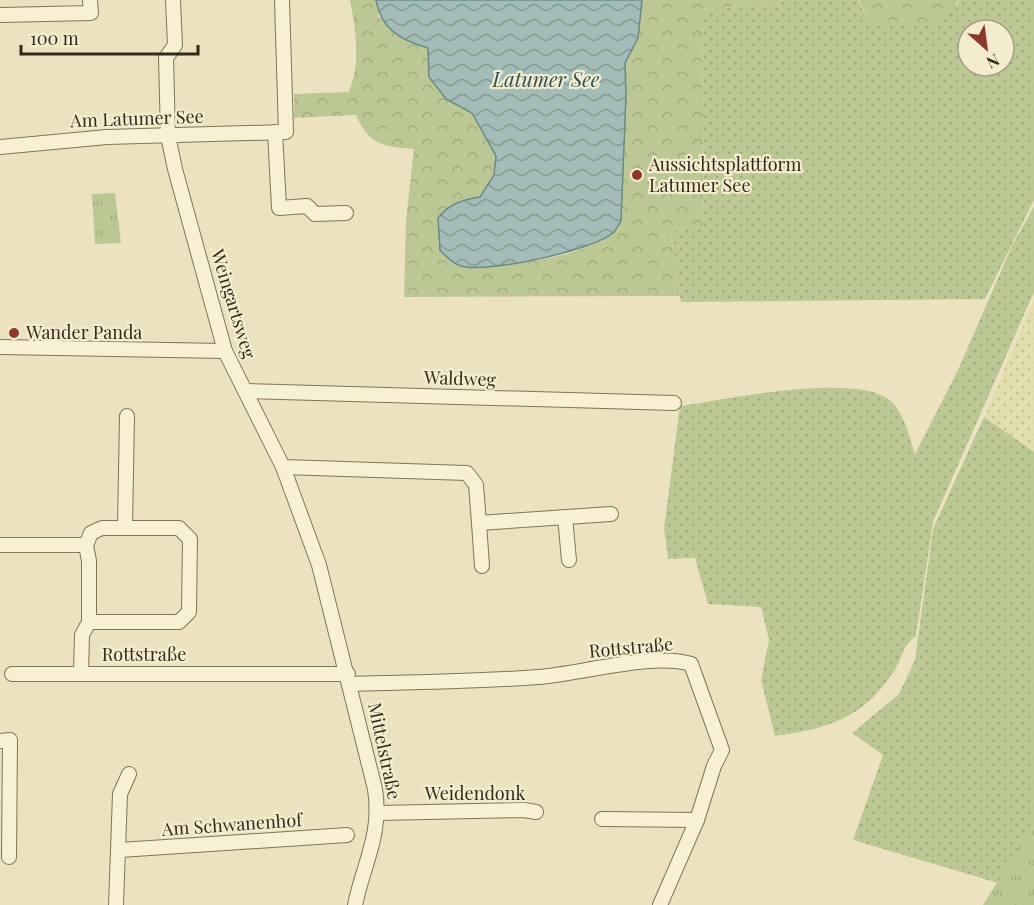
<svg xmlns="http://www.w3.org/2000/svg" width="1034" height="905" font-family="'Playfair Display',serif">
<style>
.farmland{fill:url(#farmland-dots)}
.grass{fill:url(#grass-dots);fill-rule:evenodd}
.forest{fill:url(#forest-crowns)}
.park{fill:url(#park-tufts)}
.water{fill:url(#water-waves);stroke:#6a8a86;stroke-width:1.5}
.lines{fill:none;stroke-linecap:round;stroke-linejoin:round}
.minor-casing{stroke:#837459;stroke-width:16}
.minor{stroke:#f7f0d2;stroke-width:14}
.poi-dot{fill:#8f372c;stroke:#f3edce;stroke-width:2}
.labels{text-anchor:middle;stroke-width:4.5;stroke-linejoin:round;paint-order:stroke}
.street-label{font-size:18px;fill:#332a1c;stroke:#f3edce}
.poi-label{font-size:18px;fill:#332a1c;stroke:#f3edce;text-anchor:start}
.water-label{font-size:20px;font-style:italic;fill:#2c5052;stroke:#f3edce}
</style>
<defs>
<pattern id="farmland-dots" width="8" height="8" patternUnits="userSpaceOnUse" patternTransform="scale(1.5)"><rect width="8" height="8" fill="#e0dead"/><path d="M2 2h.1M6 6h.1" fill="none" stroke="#c1bf94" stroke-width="1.8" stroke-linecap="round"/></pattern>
<pattern id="grass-dots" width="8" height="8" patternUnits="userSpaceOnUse" patternTransform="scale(1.5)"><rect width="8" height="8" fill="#bcc894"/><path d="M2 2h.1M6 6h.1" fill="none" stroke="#a2ac7f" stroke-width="1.8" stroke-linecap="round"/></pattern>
<pattern id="forest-crowns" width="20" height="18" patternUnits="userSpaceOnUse" patternTransform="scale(1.5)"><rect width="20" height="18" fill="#bcc894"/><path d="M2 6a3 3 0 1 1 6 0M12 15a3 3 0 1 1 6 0" fill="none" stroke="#a2ac7f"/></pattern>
<pattern id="park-tufts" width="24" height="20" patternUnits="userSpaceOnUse" patternTransform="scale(1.5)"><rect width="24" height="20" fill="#bcc894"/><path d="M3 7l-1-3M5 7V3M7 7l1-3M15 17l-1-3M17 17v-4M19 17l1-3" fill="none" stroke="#a2ac7f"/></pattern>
<pattern id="water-waves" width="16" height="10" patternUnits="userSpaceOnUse" patternTransform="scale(1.5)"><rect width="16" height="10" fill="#a2bdb8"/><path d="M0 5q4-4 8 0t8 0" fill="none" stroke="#859a95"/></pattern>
</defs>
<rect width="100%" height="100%" fill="#ebe3bf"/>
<path class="farmland" d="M1034,300V452L984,417Z"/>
<g class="grass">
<path d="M795,0H858L868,19L958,4L959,0H1034V200L985,299L681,302L670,231L704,227L702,10ZM968,30H1004V66H968Z"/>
<path d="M1034,206V292L933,522L916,636C900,648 904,656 894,671C863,719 829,728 775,736L761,680L769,640L761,607L708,604L695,558L668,559L664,528L680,406C723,400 862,370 893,403C905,416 910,439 915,454L958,370L1012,246Z"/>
<path d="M984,417L1034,452V848L998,883L853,840L883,755L852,733L899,694L915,660L933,529Z"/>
</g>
<g class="forest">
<path d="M350,0H376L379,17L420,46L428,47L429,77L446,99L472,113L496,156L494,175L480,197L458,201L464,267C508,264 594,261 621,221L626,95L625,63L638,38L642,0H795L702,10L704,228L670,231L680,296L404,297L406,220L414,149C382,146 370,146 356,115L294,118V94L349,92C361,60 356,33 350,0Z"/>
<path d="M859,0H959L943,20L880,26L868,19Z"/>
</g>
<g class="park">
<path d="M115,193L121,243L95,244L92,194Z"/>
<path d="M1034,830V905H983L1022,842Z"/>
</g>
<path class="water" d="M376,0H642L638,38L625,63L626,95L621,221C619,224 616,230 613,233C593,250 486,274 461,266C452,263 446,257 440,250L438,218C450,203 462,200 480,197L494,175L496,156L472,113L446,99L429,77L428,48C400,40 381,29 376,0Z"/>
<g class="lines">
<defs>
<g id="minor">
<path d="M173,0L175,45L166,58L168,136L175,169L225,351L283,467L319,565L375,789C382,835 364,862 355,905"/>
<path d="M0,15L91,13L90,0"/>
<path d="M275,132L279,208L307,206L315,214L346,213"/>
<path d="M0,147L107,137L286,132L282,0"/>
<path d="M0,347L225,351"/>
<path d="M245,391L674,403"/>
<path d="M283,467L467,473L476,485L479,523L611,514"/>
<path d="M565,517L569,560"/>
<path d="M479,523L482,566"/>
<path d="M125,528L127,416"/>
<path d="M0,545H86L89,561V622L82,635L81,673"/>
<path d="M86,545L91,533L102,528H179L190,539L189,612L179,622H89"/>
<path d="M12,674H348"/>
<path d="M351,684C413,682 476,682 538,677C580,674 653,652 691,664L722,750L714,766L697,820L660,905"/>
<path d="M0,741L10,740L9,857"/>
<path d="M379,813L524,810L536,812"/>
<path d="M602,819L697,820"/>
<path d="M120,850L347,835"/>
<path d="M116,905L120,794L129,774"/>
</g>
</defs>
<use href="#minor" class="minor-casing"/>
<use href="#minor" class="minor"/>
</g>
<g class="poi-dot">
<circle cx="637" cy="175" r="6"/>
<circle cx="14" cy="333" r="6"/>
</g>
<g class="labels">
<g class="street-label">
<text transform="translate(137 119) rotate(-2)" y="6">Am Latumer See</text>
<text transform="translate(233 304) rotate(73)" y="6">Weingartsweg</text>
<text transform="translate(460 379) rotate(2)" y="6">Waldweg</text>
<text transform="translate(631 648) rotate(-5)" y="6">Rottstraße</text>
<text x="144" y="661">Rottstraße</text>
<text transform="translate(384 751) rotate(78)" y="6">Mittelstraße</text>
<text x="475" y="800">Weidendonk</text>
<text transform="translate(232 825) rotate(-4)" y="6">Am Schwanenhof</text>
</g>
<g class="poi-label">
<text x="649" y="171">Aussichtsplattform<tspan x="649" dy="21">Latumer See</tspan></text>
<text x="26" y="339">Wander Panda</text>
</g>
<g class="water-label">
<text x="546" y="87">Latumer See</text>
</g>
</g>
<g transform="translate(986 48) rotate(152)"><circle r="28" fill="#f3edce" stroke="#a69f87" stroke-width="1.5"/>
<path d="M0-4.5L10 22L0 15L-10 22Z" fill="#8f372c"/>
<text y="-9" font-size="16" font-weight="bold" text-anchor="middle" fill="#332a1c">N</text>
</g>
<path d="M21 45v9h177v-9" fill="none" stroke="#332a1c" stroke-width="3"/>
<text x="30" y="45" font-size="18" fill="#332a1c" stroke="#f3edce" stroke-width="4.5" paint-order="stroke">100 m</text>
</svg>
